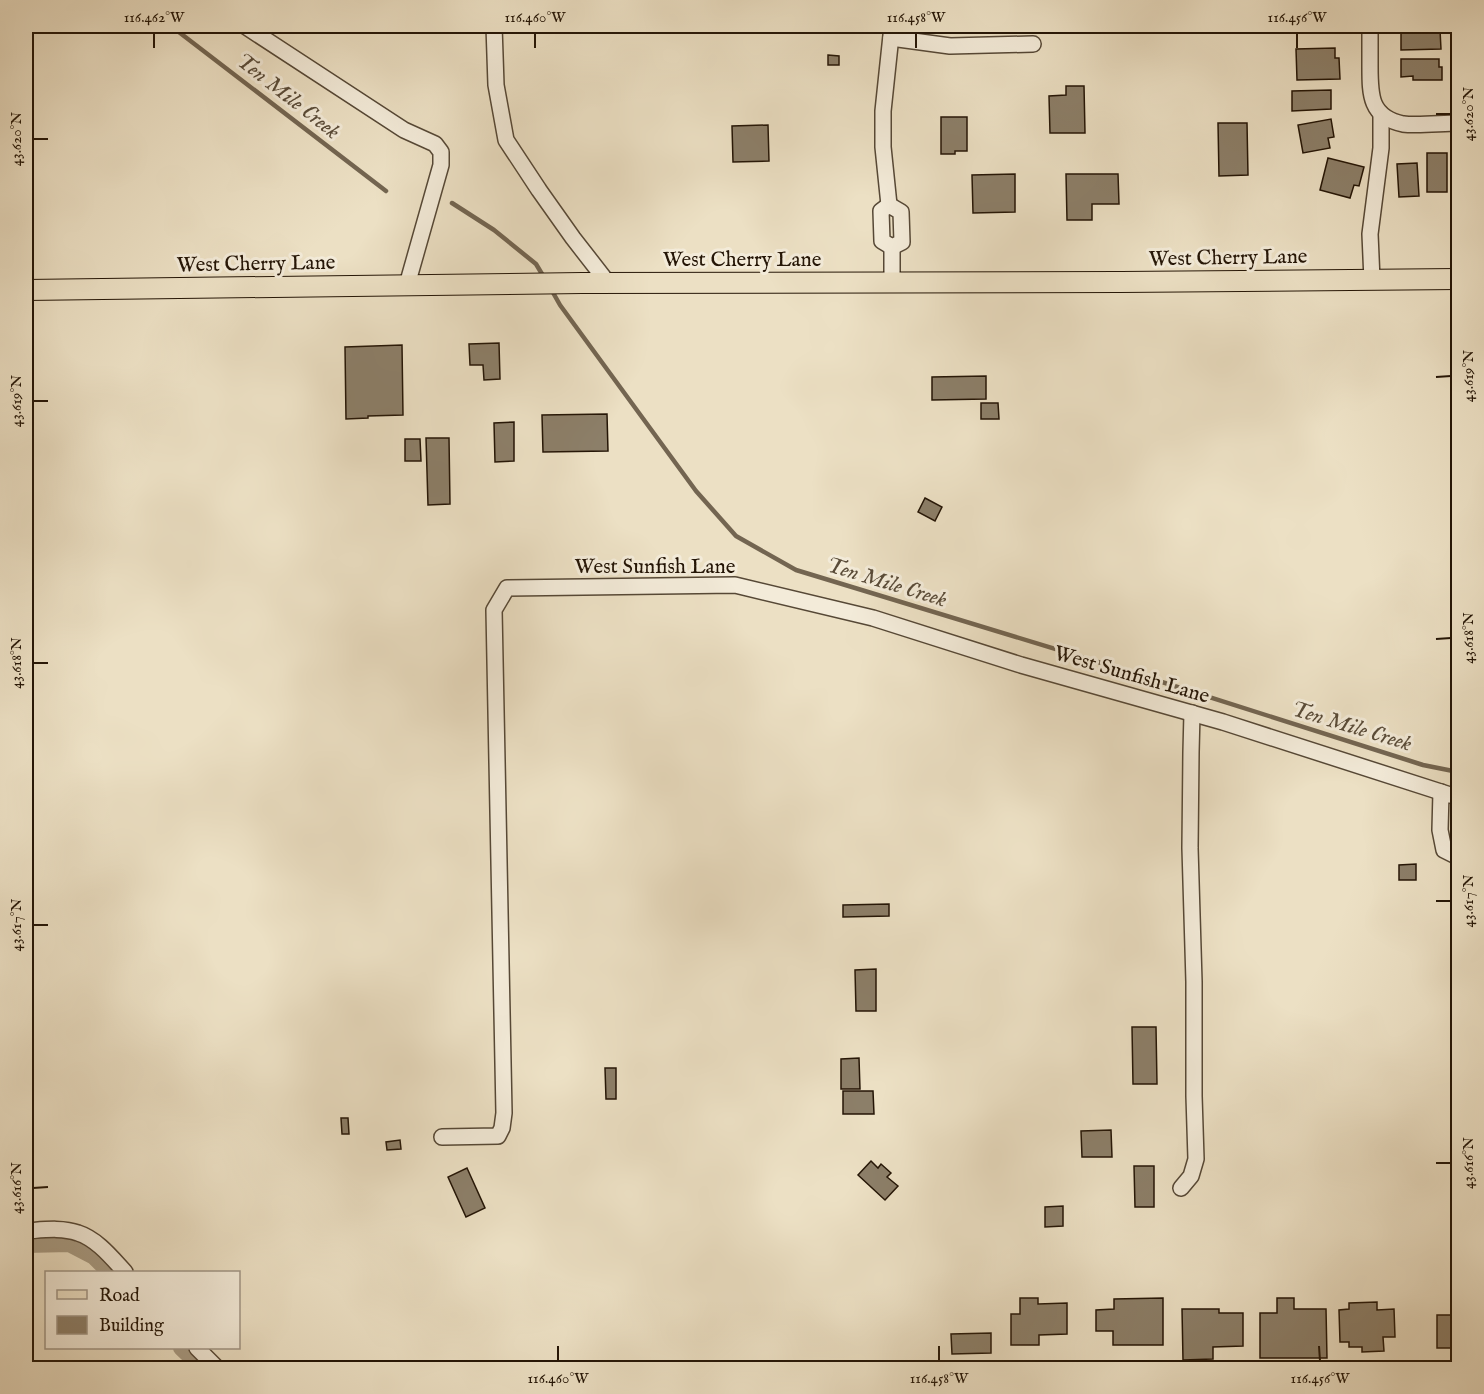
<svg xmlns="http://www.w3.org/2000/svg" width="1484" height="1394" font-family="'IM FELL English',serif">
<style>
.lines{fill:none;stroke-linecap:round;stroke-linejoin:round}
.stream{stroke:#736551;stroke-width:4.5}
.canal{stroke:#a89b83;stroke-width:16}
.building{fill:#8c7f69;stroke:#241506;stroke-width:1.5}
.minor-casing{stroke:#564836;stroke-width:18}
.major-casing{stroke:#241506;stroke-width:22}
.minor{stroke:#f3ebd9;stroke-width:15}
.major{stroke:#ece0c4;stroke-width:20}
.ticks{fill:none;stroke:#241506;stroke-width:2}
.labels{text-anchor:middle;stroke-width:6;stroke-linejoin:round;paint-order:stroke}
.street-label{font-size:21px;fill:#241506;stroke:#f3ebd9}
.water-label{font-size:22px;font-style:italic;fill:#594b38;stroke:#f3ebd9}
.neatline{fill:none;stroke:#241506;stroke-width:2}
.ticks-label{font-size:15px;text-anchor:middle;fill:#241506}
</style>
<rect width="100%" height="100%" fill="#ece0c4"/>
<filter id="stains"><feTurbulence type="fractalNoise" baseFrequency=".00333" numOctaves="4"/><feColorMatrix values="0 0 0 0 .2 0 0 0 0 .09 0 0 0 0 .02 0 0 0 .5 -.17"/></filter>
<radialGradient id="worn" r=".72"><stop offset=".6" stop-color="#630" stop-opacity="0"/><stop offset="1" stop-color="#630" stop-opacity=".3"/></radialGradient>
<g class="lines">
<g class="stream">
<path d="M171,26L386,191"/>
<path d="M452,203L494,230L536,264L545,279"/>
<path d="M551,289L560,305L696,491L736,536L796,570L1121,669L1423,765L1458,772"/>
</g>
<g class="canal">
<path d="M26,1245L69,1244L94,1257L109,1272"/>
<path d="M181,1348L202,1368"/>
</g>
</g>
<g class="building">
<path d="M821,26H865V33H822Z"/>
<path d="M1440,30L1441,49L1401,50V31Z"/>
<path d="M1335,48V58H1339L1340,79L1297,80L1296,49Z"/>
<path d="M828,55L839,56V65H828Z"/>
<path d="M1401,59H1439V67H1442V80H1413V76L1401,77Z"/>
<path d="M1066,86H1084L1085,133H1050L1049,96L1066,95Z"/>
<path d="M1331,90V109L1292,111V91Z"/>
<path d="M941,117H967V151H955V154H941Z"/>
<path d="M1331,119L1334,137L1328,138L1330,148L1303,153L1298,125Z"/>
<path d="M1218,123H1247L1248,175L1219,176Z"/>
<path d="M768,125L769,161L733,162L732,126Z"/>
<rect x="1427" y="153" width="20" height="39"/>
<path d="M1328,158L1364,167L1359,186L1354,185L1350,198L1320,190Z"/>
<path d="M1417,163L1419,196L1399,197L1397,164Z"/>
<path d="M1015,174V212L973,213L972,175Z"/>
<path d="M1066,174H1118L1119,204H1092V220H1067Z"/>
<path d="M499,343L500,379L484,380L483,365H470L469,344Z"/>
<path d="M402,345L403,415L368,416V418L346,419L345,347Z"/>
<path d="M986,376V399L932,400V377Z"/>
<path d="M981,403H998L999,419H981Z"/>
<path d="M607,414L608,451L543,452L542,415Z"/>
<path d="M514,422V461L495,462L494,423Z"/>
<path d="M426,438H449L450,504L428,505Z"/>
<path d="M405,439H420L421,461H405Z"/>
<path d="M925,498L942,507L935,521L918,512Z"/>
<path d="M1416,864V880H1399V865Z"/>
<path d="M889,904V916L843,917V905Z"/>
<path d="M876,969V1011H856L855,970Z"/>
<path d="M1132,1027H1156L1157,1084H1133Z"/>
<path d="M859,1058L860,1089H841V1059Z"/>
<path d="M605,1068H616V1099H606Z"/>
<path d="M843,1091H873L874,1114H843Z"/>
<path d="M341,1118H348L349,1134H342Z"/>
<path d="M1111,1130L1112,1157H1082L1081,1131Z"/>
<path d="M400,1140L401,1149L387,1150L386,1142Z"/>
<path d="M871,1161L878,1168L881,1164L891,1173L887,1177L898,1186L885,1200L858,1175Z"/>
<path d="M1134,1166H1154V1207H1135Z"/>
<path d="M467,1168L485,1208L466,1217L448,1177Z"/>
<path d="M1063,1206V1226L1045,1227V1207Z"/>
<path d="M1020,1298H1038V1304L1067,1303V1334L1039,1335V1345H1011V1314H1020Z"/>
<path d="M1163,1298V1345H1113V1331H1096V1310L1114,1309V1299Z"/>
<path d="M1277,1298H1294V1309H1326L1327,1358H1260V1313H1277Z"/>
<path d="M1377,1302V1310L1394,1309L1395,1337H1383L1384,1351L1362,1352V1347H1349V1342H1340L1339,1310L1349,1309V1303Z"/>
<path d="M1182,1309H1219V1313H1243V1346L1213,1347V1359L1183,1360Z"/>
<rect x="1437" y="1315" width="21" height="33"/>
<path d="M991,1333V1353L952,1354L951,1334Z"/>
</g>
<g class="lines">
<defs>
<g id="minor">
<path d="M245,26L404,130L435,144L441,152V165L407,285"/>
<path d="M494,26L496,85L506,140L539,190L573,238L608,283"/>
<path d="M1370,26C1370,39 1370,53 1370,67C1370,95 1370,117 1403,124C1418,126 1442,123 1458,123"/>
<path d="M891,38L950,46L1033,44"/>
<path d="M889,205L883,147V111L892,26"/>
<path d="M889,205L901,212L902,242L892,247L882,241L881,211Z"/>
<path d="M892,247V283"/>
<path d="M1372,280L1370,234L1381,148V114"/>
<path d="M1441,792L1440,830L1444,850L1458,857"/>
<path d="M442,1137L498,1136L502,1128L504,1113L494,610L507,588L735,585L873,618L1021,665L1223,722L1450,795L1458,796"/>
<path d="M1181,1188L1191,1176L1196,1159L1194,1096V982L1190,848L1191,752L1192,713"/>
<path d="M26,1231C42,1230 62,1227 78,1233C97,1239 112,1258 125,1272"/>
<path d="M197,1348L217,1368"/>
</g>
<path id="major" d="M26,290L582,283L1121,282L1458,279"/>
</defs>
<use href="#minor" class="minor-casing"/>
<use href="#major" class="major-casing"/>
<use href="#minor" class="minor"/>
<use href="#major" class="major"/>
</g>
<path class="ticks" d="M154,33V48M535,33V48M916,33V48M1297,33V48M1436,114H1451M33,139H48M1436,377L1451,376M33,401H48M1436,639L1451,638M33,663H48M1436,901H1451M33,925H48M1436,1163H1451M33,1188L48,1187M558,1346V1361M939,1346V1361M1319,1346L1320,1361"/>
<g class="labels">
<g class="street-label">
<text transform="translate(1228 257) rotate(-1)" y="7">West Cherry Lane</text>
<text x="742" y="266">West Cherry Lane</text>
<text transform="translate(256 263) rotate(-1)" y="7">West Cherry Lane</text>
<text x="655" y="573">West Sunfish Lane</text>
<text transform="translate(1132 674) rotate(16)" y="7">West Sunfish Lane</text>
</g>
<g class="water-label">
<text transform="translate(289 95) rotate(38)" y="8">Ten Mile Creek</text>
<text transform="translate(887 581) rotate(17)" y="8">Ten Mile Creek</text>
<text transform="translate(1352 725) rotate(17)" y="8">Ten Mile Creek</text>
</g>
</g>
<rect width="1484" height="1394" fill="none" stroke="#ece0c4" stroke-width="66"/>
<rect x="45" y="1271" width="195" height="78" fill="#f3ebd9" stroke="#a09585" stroke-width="1.5"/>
<rect x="57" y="1290" width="30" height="9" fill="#ece0c4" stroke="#a09585" stroke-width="1.5"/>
<text x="99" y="1301" font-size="18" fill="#241506">Road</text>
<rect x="57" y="1316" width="30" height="18" fill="#8c7f69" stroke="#a09585" stroke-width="1.5"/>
<text x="99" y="1331" font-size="18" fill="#241506">Building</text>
<rect x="33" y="33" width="1418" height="1328" class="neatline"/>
<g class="ticks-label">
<text x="154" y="22">116.462°W</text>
<text x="535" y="22">116.460°W</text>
<text x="916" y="22">116.458°W</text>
<text x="1297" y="22">116.456°W</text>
<text transform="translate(1468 114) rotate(-90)" y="5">43.620°N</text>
<text transform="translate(16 139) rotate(-90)" y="5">43.620°N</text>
<text transform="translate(1468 376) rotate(-90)" y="5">43.619°N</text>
<text transform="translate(16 401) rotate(-90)" y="5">43.619°N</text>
<text transform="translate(1468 638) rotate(-90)" y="5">43.618°N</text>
<text transform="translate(16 663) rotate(-90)" y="5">43.618°N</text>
<text transform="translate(1468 901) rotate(-90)" y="5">43.617°N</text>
<text transform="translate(16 925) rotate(-90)" y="5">43.617°N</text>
<text transform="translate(1468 1163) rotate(-90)" y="5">43.616°N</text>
<text transform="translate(16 1188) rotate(-90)" y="5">43.616°N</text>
<text x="558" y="1383">116.460°W</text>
<text x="939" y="1383">116.458°W</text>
<text x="1320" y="1383">116.456°W</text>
</g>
<rect width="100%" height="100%" filter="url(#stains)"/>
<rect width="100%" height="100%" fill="url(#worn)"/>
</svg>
